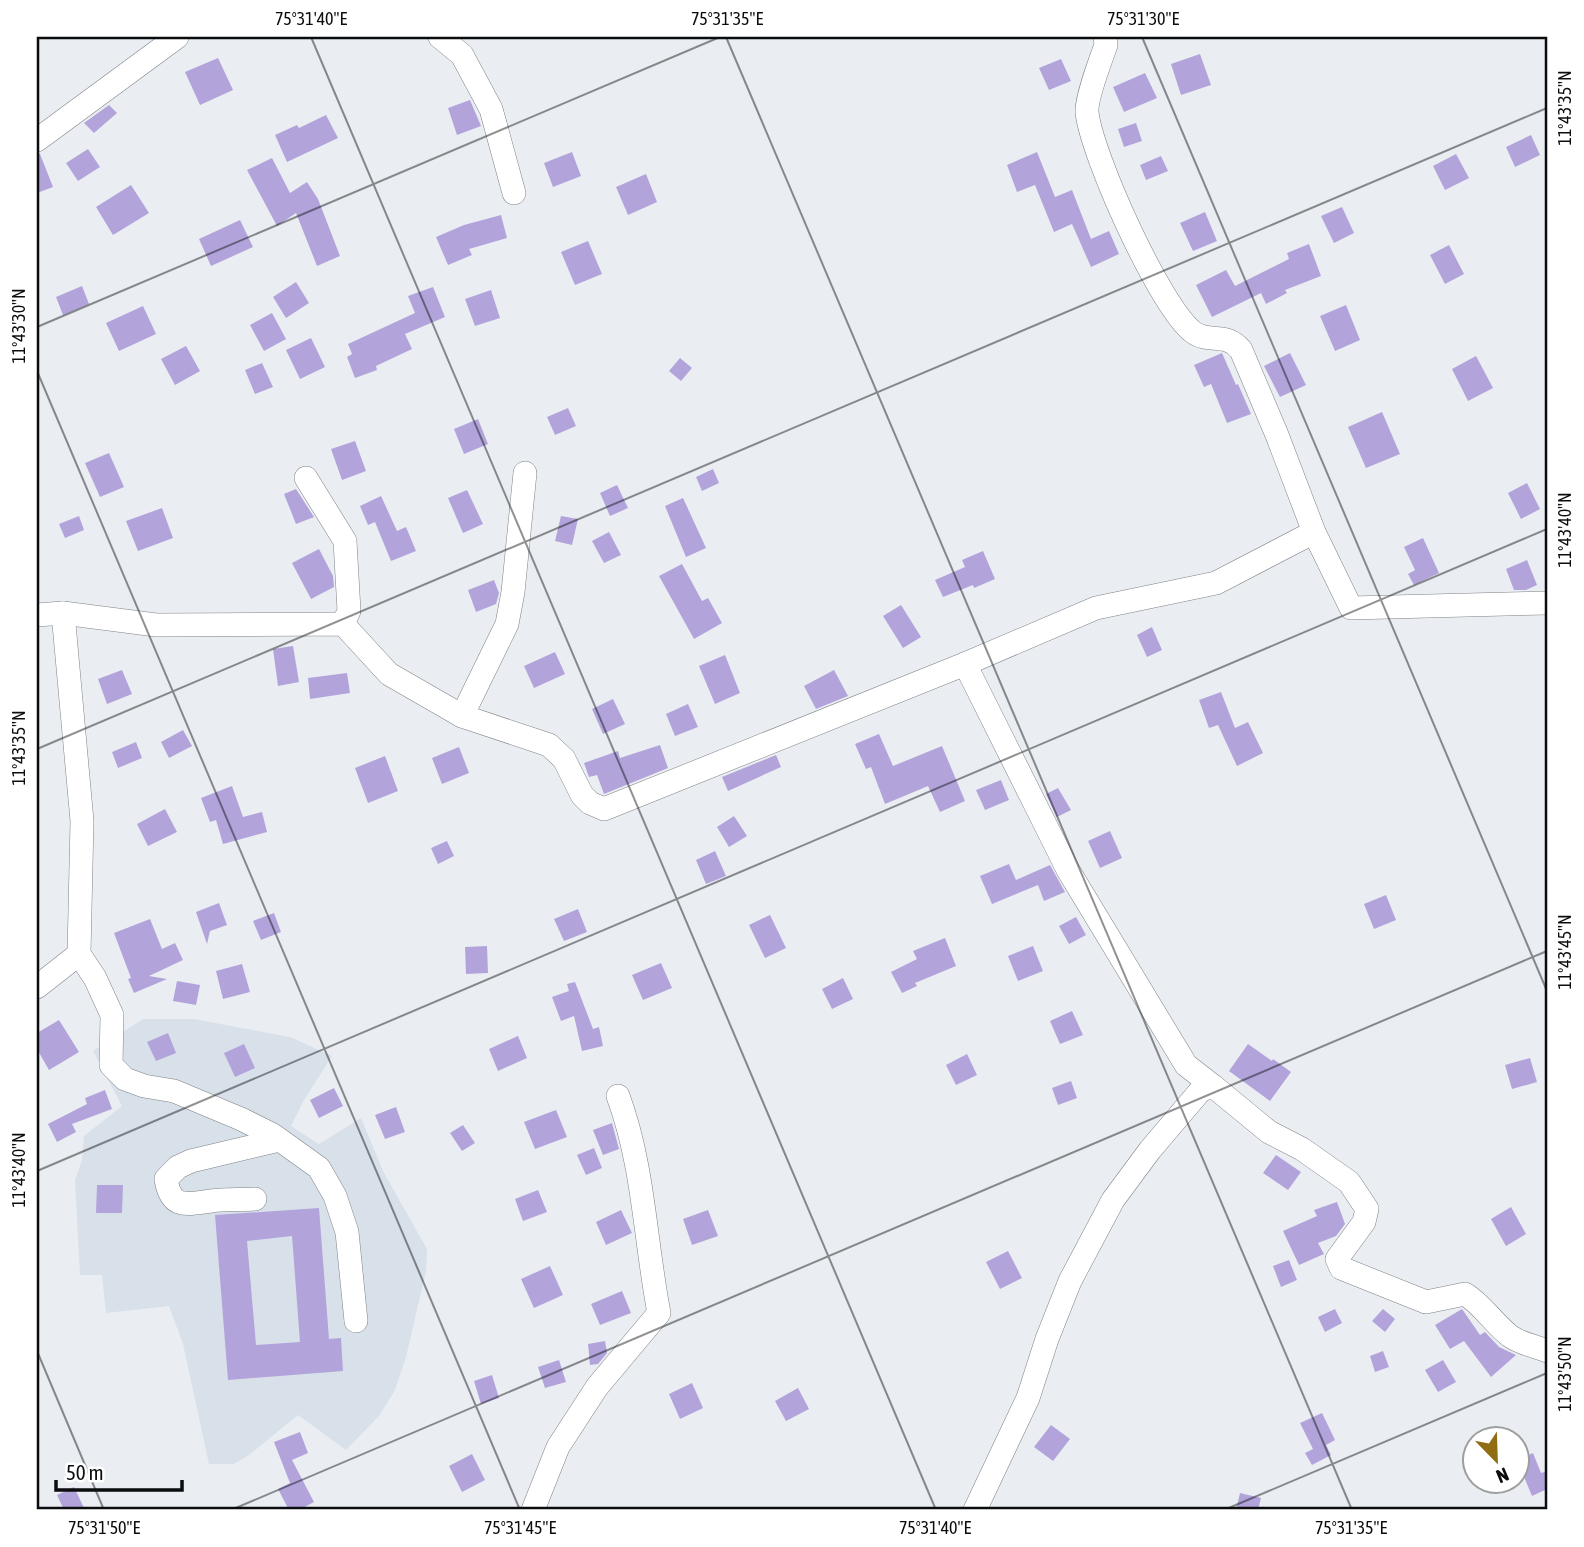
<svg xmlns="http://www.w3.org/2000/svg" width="1584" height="1547" font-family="'Asap Condensed',sans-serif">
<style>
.built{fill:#d8e0ea}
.building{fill:#b2a4db;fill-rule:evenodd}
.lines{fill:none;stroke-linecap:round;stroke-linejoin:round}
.minor-casing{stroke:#7f8286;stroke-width:24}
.minor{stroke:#fff;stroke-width:23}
.ticks{fill:none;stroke:#0a0c0d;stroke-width:2;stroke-opacity:0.45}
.neatline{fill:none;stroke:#0a0c0d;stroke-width:2.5}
.ticks-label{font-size:18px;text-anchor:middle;fill:#0a0c0d}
</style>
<rect width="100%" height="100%" fill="#eaeef3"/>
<path class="built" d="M143,1019H194L290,1037L332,1056L304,1100L291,1126L319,1144L361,1118L384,1173L427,1249L426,1271L406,1357L395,1390L379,1416L346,1450L298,1415L249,1455L234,1464H209L183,1344L169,1306L106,1313L102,1275H80L75,1180L82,1160L84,1136L122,1106L93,1051Z"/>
<g class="building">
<path d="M1200,54L1211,85L1181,95L1171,64Z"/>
<path d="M218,58L233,90L200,105L185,72Z"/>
<path d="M1061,59L1071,81L1049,90L1039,68Z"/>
<path d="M1145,73L1157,98L1124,112L1113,87Z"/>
<path d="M470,100L481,126L457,135L448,108Z"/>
<path d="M109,105L117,113L94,133L84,123Z"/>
<path d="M326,115L338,138L287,162L275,135L297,125L299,128Z"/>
<path d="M1136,123L1142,141L1124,147L1118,129Z"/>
<path d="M1531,135L1540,155L1515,167L1506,147Z"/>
<path d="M88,149L100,167L78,181L66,163Z"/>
<path d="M572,152L581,176L553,187L544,163Z"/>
<path d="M1037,152L1055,197L1072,190L1091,239L1109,231L1119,254L1091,267L1072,224L1054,232L1035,185L1017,192L1007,165Z"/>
<path d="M37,154H40L53,187L37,193Z"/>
<path d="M1456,154L1469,178L1445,190L1433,166Z"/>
<path d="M1161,156L1168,171L1146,180L1140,165Z"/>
<path d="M272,158L290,193L307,182L318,199L340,256L317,266L296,213L277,226L247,170Z"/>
<path d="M646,174L657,202L628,215L616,187Z"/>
<path d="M131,185L149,213L113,235L96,207Z"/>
<path d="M1342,207L1354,233L1334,243L1321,216Z"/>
<path d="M1205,212L1217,241L1193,251L1180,223Z"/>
<path d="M501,215L507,238L469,249L472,255L448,265L436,237L464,225Z"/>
<path d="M240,220L253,247L211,266L199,239Z"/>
<path d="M588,241L602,274L575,285L561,252Z"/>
<path d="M1309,244L1321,276L1285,290L1287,293L1266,304L1261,293L1212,317L1196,285L1226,270L1235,286L1289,259L1287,253Z"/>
<path d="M1449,245L1464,274L1445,284L1430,255Z"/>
<path d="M296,282L309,303L286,318L273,297Z"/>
<path d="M82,286L89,304L63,315L56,297Z"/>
<path d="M433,287L445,317L405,334L412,349L376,366L377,370L355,378L347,357L352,354L348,344L415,313L408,296Z"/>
<path d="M491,290L500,318L475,326L465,299Z"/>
<path d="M1346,305L1360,340L1335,351L1320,316Z"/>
<path d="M143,306L156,334L119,351L106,323Z"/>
<path d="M272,313L286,339L264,351L250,325Z"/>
<path d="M311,338L325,367L300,379L286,350Z"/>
<path d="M186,346L200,371L175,385L161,359Z"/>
<path d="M1222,353L1236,385L1238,384L1251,414L1227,423L1211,384L1204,387L1194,365Z"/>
<path d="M1290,353L1306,385L1280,397L1264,366Z"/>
<path d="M1476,356L1493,388L1468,401L1452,369Z"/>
<path d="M680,358L692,368L681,381L669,371Z"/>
<path d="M262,363L273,387L255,394L245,370Z"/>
<path d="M568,408L576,426L555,435L547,417Z"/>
<path d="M1382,412L1400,454L1366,468L1348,427Z"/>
<path d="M478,419L488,444L464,454L454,429Z"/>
<path d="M355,441L366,471L342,480L331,449Z"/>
<path d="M109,453L124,487L100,497L85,463Z"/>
<path d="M713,469L719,483L702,491L696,477Z"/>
<path d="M1527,483L1540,509L1521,519L1508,493Z"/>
<path d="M617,485L628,508L610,516L600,493Z"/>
<path d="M296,489L314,517L296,524L284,494Z"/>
<path d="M467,490L483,524L463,533L448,498Z"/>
<path d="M381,496L397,531L406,527L416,551L391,561L375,522L368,525L360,506Z"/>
<path d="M683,498L706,548L686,557L665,506Z"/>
<path d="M162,508L173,538L138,551L126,521Z"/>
<path d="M79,516L84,530L65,538L59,524Z"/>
<path d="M561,516L578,519L572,545L555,541Z"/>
<path d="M609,532L621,555L604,563L592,541Z"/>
<path d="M1423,538L1439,573L1414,585L1408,574L1415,570L1404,547Z"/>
<path d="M319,549L333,576L334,587L311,599L292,563Z"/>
<path d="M983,551L995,579L974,588L973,585L943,597L935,580L965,567L962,560Z"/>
<path d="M1527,560L1537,585L1526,590H1514L1506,569Z"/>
<path d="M682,564L702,601L708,598L722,623L694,639L659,576Z"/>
<path d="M494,580L499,593L496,604L476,612L468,590Z"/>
<path d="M901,605L921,637L903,648L883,616Z"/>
<path d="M1152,627L1162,650L1147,657L1137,635Z"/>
<path d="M293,646L299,682L278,686L273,649Z"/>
<path d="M555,652L565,674L534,688L524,666Z"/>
<path d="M725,655L740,693L715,704L699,666Z"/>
<path d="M122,670L132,694L107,704L98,679Z"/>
<path d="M834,670L848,696L816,709L804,686Z"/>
<path d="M347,673L350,693L310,699L308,678Z"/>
<path d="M1221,692L1235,728L1248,722L1263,753L1237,766L1218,725L1209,728L1199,700Z"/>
<path d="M613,699L625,724L603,734L592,709Z"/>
<path d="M688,704L698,727L675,736L666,714Z"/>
<path d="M183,730L192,746L169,758L161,742Z"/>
<path d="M879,734L893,766L942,746L965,801L940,812L928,786L885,804L871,767L866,769L855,744Z"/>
<path d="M136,742L142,758L118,768L112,752Z"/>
<path d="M660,745L668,768L604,794L597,775L589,777L584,763L618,751L620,758Z"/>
<path d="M459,747L469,773L442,784L432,758Z"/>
<path d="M776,755L781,767L728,791L722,777Z"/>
<path d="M385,756L398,791L368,803L355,768Z"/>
<path d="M1001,780L1009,800L985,810L976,790Z"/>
<path d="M232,786L243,817L262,812L267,832L223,844L216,820L210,822L201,798Z"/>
<path d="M1058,788L1071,810L1057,817L1046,794Z"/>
<path d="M165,809L177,832L148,846L137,824Z"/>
<path d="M734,816L747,836L729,847L717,827Z"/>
<path d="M1110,831L1122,858L1100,868L1088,841Z"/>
<path d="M447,841L454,856L438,864L431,848Z"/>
<path d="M715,851L726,876L706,884L696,860Z"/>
<path d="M1009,864L1016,880L1050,865L1065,892L1044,901L1038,885L992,904L980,876Z"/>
<path d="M1386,895L1396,920L1374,929L1364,904Z"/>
<path d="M219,903L227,925L210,931L207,944L196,912Z"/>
<path d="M578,909L587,932L564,941L554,919Z"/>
<path d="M274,913L281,932L261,940L253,921Z"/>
<path d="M770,915L786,948L765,958L749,925Z"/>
<path d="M1076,917L1086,935L1069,944L1059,926Z"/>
<path d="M150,919L162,949L175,943L183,960L149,976L167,979L134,993L128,979L131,978L114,933Z"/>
<path d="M945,938L956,966L915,983L917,986L902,993L891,972L917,959L913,951Z"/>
<path d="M487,946L488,973L466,974L465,947Z"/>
<path d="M1033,946L1043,971L1018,981L1008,956Z"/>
<path d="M661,963L672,988L643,1000L632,975Z"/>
<path d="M242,964L250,992L223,999L216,971Z"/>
<path d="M843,978L853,999L832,1009L822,989Z"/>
<path d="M177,981L200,985L196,1005L173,1001Z"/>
<path d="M575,982L593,1029L599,1027L603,1046L582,1051L574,1016L561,1021L552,997L569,991L567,984Z"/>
<path d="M1072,1011L1083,1035L1060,1044L1050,1021Z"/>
<path d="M59,1020L79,1052L49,1070L37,1049V1033Z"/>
<path d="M168,1033L176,1053L156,1061L147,1042Z"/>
<path d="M518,1036L527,1058L498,1071L489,1049Z"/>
<path d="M244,1044L255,1068L235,1077L224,1053Z"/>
<path d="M1248,1044L1272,1061L1273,1059L1291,1072L1270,1101L1229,1071Z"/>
<path d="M967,1054L977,1075L956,1085L946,1065Z"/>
<path d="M1530,1058L1537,1082L1512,1089L1505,1065Z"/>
<path d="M1071,1081L1077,1098L1058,1105L1052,1088Z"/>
<path d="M334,1088L343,1106L319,1118L310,1100Z"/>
<path d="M105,1090L112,1109L72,1124L76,1132L57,1142L48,1124L87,1104L85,1098Z"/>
<path d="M396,1107L405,1132L385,1139L375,1115Z"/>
<path d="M556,1110L567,1137L535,1149L524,1122Z"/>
<path d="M612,1123L619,1149L603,1155L593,1130Z"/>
<path d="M463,1125L475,1143L462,1151L450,1133Z"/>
<path d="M594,1148L602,1168L586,1175L577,1155Z"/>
<path d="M1276,1155L1301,1172L1288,1190L1263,1173Z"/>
<path d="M97,1185H123L122,1213H96Z"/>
<path d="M538,1190L547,1212L523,1221L515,1199Z"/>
<path d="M1337,1202L1345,1224L1336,1236L1318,1243L1324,1254L1299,1265L1283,1231L1317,1216L1314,1210Z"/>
<path d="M1511,1207L1526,1234L1506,1246L1491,1219Z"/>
<path d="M319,1208L329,1339L341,1338L343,1371L228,1380L215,1215ZM292,1236L300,1342L256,1345L247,1241Z"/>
<path d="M621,1210L632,1233L606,1245L596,1222Z"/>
<path d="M708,1210L718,1236L692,1245L683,1219Z"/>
<path d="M1008,1251L1022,1278L1000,1289L986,1262Z"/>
<path d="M1289,1260L1297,1280L1281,1287L1273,1266Z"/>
<path d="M550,1266L563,1295L534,1308L521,1279Z"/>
<path d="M622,1291L631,1313L600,1325L591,1304Z"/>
<path d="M1335,1309L1342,1323L1325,1332L1318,1317Z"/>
<path d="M1383,1309L1395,1319L1385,1332L1372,1321Z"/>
<path d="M1462,1309L1480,1335L1485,1332L1499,1347L1516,1355L1491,1377L1464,1341L1450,1349L1435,1325Z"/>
<path d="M605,1341L607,1353L598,1364L590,1365L588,1344Z"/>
<path d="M1383,1351L1389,1367L1375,1372L1370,1356Z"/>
<path d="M559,1360L566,1382L545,1388L538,1367Z"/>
<path d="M1443,1360L1456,1382L1438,1392L1425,1370Z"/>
<path d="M492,1375L499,1398L481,1404L474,1381Z"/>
<path d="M692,1383L703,1408L680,1419L669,1394Z"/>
<path d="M798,1388L809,1409L786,1421L775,1401Z"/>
<path d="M1322,1413L1335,1440L1326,1445L1331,1455L1312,1465L1305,1453L1313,1449L1300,1423Z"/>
<path d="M1051,1425L1070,1439L1053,1461L1034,1447Z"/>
<path d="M300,1432L308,1453L292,1460L314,1502L299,1510H289L278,1489L290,1483L274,1442Z"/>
<path d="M1533,1453L1541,1473L1547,1471V1489L1532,1496L1517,1460Z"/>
<path d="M472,1454L485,1480L462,1492L449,1466Z"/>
<path d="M74,1487L85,1510H64L57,1495Z"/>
<path d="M1240,1493L1261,1498L1258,1510H1236Z"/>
</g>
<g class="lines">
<defs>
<g id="minor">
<path d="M440,37L462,55L491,109L514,193"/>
<path d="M1105,37L1106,45C1101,59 1086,98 1087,112C1091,154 1160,307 1193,332C1208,344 1226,331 1241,350L1277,435L1314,532L1351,608L1547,603"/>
<path d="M37,140L177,37"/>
<path d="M306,478L345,541L349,611L343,624"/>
<path d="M63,613L82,821L79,954L95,978L112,1015L111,1065L125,1079L144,1086L174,1091L241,1119L273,1135L319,1168L335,1196L347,1232L356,1321"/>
<path d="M37,615L63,613L156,625L343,624L389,674L462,716L549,745L564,759L582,795L590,803L604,809L965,664L1096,608L1216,583L1314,532"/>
<path d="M965,664L1068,870L1186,1065L1213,1086"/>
<path d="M462,716L507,624L513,592L525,473"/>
<path d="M37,987L79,954"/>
<path d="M255,1199C241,1200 225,1199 211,1201C186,1204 171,1210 166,1179L178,1167L191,1161L279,1140"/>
<path d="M533,1510L558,1447L597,1387L659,1313C645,1241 644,1166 618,1096"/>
<path d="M975,1510L1028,1398L1047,1339L1070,1281L1113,1200L1150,1150L1201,1090L1213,1086L1269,1132L1302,1149L1349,1182L1367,1209L1364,1222L1337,1259L1341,1268L1426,1302L1465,1294C1483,1305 1493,1323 1510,1336C1521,1344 1535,1346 1547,1351"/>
</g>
</defs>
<use href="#minor" class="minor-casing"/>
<use href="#minor" class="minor"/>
</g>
<path class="ticks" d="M311,37L936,1510M726,37L1352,1510M1142,37L1547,991M37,327L720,37M37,371L520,1510M37,749L1547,108M37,1171L1547,529M37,1351L104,1510M231,1510L1547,951M1224,1510L1547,1373"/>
<rect width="1584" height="1547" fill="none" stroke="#ffffff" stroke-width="77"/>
<g transform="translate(1496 1460) rotate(157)"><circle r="33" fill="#ffffff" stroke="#9d9e9e" stroke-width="2"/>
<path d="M0-5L12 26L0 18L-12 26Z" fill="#906d13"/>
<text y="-10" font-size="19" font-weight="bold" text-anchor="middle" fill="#0a0c0d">N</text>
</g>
<path d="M56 1480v10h126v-10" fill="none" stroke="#0a0c0d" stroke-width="3.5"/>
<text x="66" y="1480" font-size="21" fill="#0a0c0d" stroke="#ffffff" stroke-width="5" paint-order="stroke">50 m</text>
<rect x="38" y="38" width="1508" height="1470" class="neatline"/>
<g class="ticks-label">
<text x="311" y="25">75°31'40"E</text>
<text x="727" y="25">75°31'35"E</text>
<text x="1143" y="25">75°31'30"E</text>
<text transform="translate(1565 108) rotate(-90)" y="6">11°43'35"N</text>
<text transform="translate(19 326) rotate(-90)" y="6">11°43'30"N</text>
<text transform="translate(1565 530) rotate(-90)" y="6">11°43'40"N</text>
<text transform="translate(19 748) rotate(-90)" y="6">11°43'35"N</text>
<text transform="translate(1565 952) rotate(-90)" y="6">11°43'45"N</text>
<text transform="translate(19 1170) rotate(-90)" y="6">11°43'40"N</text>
<text transform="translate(1565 1374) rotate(-90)" y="6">11°43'50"N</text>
<text x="104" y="1534">75°31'50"E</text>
<text x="520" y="1534">75°31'45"E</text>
<text x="935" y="1534">75°31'40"E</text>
<text x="1351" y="1534">75°31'35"E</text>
</g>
</svg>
